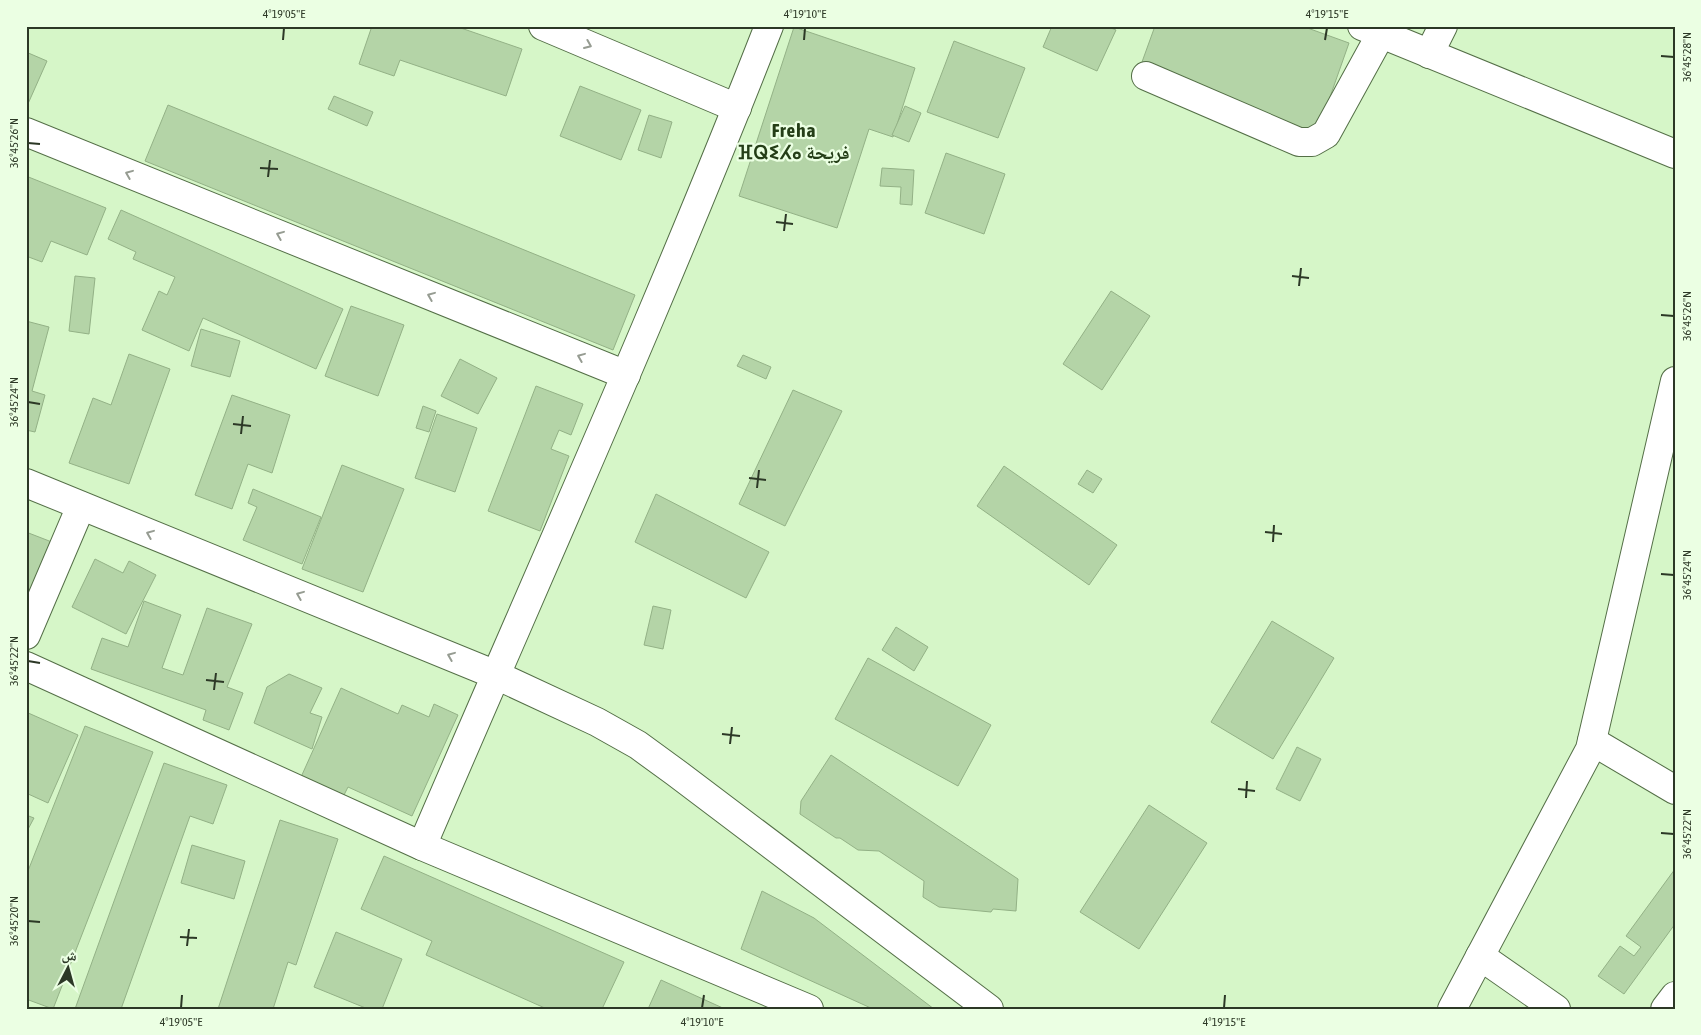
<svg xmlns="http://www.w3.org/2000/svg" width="1701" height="1035" font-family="'Asap Condensed','Noto Naskh Arabic','Noto Sans Tifinagh',sans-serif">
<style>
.building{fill:#b4d4a7;stroke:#93b186}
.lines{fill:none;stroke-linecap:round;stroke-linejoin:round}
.minor-casing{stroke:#546f47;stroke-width:30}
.major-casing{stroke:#546f47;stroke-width:30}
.minor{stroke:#fff;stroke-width:28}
.major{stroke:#fff;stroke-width:28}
.oneway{stroke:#969c92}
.ticks{fill:none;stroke:#2c3826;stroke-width:2}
.labels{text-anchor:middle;stroke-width:4.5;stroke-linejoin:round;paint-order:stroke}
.district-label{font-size:19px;font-weight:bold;letter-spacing:1px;fill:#243e17;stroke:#ebffe3}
.neatline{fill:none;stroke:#2c3826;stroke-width:2}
.ticks-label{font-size:12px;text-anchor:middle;fill:#2c3826}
</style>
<rect width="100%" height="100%" fill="#d6f6c8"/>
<g class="building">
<path d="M372,26H455L522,49L506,96L400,60L394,76L359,64Z"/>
<path d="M1052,26H1106L1116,30L1097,71L1043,47Z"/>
<path d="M1155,26H1302L1349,43L1313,145L1160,68L1142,62Z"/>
<path d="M794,27L915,68L893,137L869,129L837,228L739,196Z"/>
<path d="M954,41L1025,68L998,138L927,112Z"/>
<path d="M26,52L47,61L27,106L26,105Z"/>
<path d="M580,86L641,110L621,160L560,136Z"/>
<path d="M334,96L373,112L367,126L328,109Z"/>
<path d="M168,105L635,295L613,350L145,161Z"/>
<path d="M905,106L921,113L909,142L892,135Z"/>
<path d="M649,115L672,122L661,158L638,150Z"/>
<path d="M946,153L1005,174L984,234L925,213Z"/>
<path d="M882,168L914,170L912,205L900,204L901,187L880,186Z"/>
<path d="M26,176L106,208L87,255L51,241L42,262L26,256Z"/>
<path d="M121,210L343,309L316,369L203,318L189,351L142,330L159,291L167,295L175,277L133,259L136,252L108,239Z"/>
<path d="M75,276L95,278L89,334L69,331Z"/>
<path d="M1111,291L1150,316L1102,390L1063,364Z"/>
<path d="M351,306L404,325L378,396L325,376Z"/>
<path d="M26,321L49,327L32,391L45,395L35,432L26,430Z"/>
<path d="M201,329L240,341L230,377L191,366Z"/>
<path d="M129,354L170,369L129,484L69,463L93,398L111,405Z"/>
<path d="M743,355L771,367L766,379L737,366Z"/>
<path d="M460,359L497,378L478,414L441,396Z"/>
<path d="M536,386L583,404L571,435L559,430L551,449L569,456L540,531L488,511Z"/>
<path d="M793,390L842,411L785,526L739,504Z"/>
<path d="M232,395L290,415L272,473L248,464L232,509L195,495Z"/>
<path d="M423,406L436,411L429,432L416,428Z"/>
<path d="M437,414L477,428L455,492L415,478Z"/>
<path d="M342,465L404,489L363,592L302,569Z"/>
<path d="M1004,466L1117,545L1089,585L977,506Z"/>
<path d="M1087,470L1102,479L1093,493L1078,484Z"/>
<path d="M253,489L321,517L302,564L243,540L257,507L248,503Z"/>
<path d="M656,494L769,552L746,598L635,542Z"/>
<path d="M26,532L57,544L26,602Z"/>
<path d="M95,559L123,573L129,561L156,575L126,634L72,607Z"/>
<path d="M144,601L181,615L162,668L183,675L207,608L252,624L227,687L243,693L229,730L203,720L206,710L91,669L102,638L128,647Z"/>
<path d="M653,606L671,610L663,649L644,645Z"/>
<path d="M1272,621L1334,658L1273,759L1211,722Z"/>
<path d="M896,627L928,647L914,671L882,650Z"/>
<path d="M868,658L991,725L958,786L835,719Z"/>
<path d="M289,674L322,688L310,713L322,717L312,749L254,723L267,687Z"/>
<path d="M341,688L398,714L402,705L429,717L434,704L458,715L412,816L348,787L339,805L297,786Z"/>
<path d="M26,712L78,735L48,803L26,793Z"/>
<path d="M85,726L153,752L53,1009L26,999V876Z"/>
<path d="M1297,747L1321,759L1300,801L1276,789Z"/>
<path d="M831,755L1018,879L1016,911L993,909L991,912L939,907L923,897L924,881L879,851L858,850L840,838H836L800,814L801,801Z"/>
<path d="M164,763L227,785L213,824L190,816L121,1009H75Z"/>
<path d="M1149,805L1207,843L1139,949L1080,912Z"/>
<path d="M26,815L34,818L26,833Z"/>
<path d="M280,820L338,839L296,965L288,962L273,1009H218Z"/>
<path d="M192,845L245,861L234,899L181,883Z"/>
<path d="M384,856L624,962L602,1009H547L426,955L432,941L361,909Z"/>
<path d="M1675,869V924L1624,994L1598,976L1620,946L1634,956L1641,947L1626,936Z"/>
<path d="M762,891L814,918L934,1009H873L741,949Z"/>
<path d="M336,932L402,959L382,1009H368L314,987Z"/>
<path d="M661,980L725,1009H648Z"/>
</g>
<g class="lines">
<defs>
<g id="minor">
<path d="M543,26L737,108"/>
<path d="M769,26C661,303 539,573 422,846L809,1009"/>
<path d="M1362,26L1675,154"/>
<path d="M1429,54L1443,26"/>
<path d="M1146,76L1299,142H1312L1326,134L1381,34"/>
<path d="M26,132L626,375"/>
<path d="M26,635L81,506"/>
<path d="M1592,741L1675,790"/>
<path d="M1480,956L1556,1009"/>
<path d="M1452,1009L1590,749L1675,381"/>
<path d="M1665,1009L1675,996"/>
</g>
<g id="major">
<path d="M26,483L496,675L597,722L638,745L675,772L989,1009"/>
<path d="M26,666L422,846"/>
</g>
</defs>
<use href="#minor" class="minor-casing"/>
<use href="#major" class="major-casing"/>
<use href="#minor" class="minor"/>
<use href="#major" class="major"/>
</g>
<defs><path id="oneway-chevron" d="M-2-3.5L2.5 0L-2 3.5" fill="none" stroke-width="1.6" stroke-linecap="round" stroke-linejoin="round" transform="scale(1.25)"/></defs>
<g class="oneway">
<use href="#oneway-chevron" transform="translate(588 45) rotate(23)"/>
<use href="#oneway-chevron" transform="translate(129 174) rotate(-158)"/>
<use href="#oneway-chevron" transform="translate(280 235) rotate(-158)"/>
<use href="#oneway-chevron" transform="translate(431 296) rotate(-158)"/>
<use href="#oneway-chevron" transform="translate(581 357) rotate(-158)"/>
<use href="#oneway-chevron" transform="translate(150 534) rotate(-158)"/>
<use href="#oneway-chevron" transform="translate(300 595) rotate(-158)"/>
<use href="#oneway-chevron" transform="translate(451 656) rotate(-158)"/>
</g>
<path class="ticks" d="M283,40L284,28M804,40L805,28M1325,40L1327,28M1661,56L1674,57M28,143L40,144M260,168L278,169M268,177L270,160M776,222L793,224M784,231L786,214M1292,276L1309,278M1299,286L1301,268M1661,315L1674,316M28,402L40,404M233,424L251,426M241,434L243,416M749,478L766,480M757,488L759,470M1265,532L1282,534M1273,542L1274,525M1661,574L1674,575M28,661L40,663M206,680L224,682M214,690L216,673M722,734L740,736M730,744L732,727M1238,789L1255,791M1246,798L1247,781M1661,833L1674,834M28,921L40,922M180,937L197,938M187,946L189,929M181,1008L182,995M702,1008L704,995M1224,1008L1225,995"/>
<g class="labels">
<g class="district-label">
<text x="794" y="137">Freha<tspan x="794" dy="22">ⴼⵕⵉⵃⴰ فريحة</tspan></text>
</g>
</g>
<rect width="1701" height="1035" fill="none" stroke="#ebffe3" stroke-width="55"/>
<g transform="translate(68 968) rotate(6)" stroke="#ebffe3" stroke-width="4" paint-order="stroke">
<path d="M0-4L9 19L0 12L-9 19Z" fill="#2c3826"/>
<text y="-8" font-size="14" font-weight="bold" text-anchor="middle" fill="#2c3826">ش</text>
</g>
<rect x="28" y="28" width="1646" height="980" class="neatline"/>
<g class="ticks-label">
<text x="284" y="18">4°19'05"E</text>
<text x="805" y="18">4°19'10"E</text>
<text x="1327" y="18">4°19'15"E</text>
<text transform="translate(1687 57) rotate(-90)" y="4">36°45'28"N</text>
<text transform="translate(14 143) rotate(-90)" y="4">36°45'26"N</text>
<text transform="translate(1687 316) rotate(-90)" y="4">36°45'26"N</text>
<text transform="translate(14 402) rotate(-90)" y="4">36°45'24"N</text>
<text transform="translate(1687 575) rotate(-90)" y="4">36°45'24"N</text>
<text transform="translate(14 661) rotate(-90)" y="4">36°45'22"N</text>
<text transform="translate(1687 834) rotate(-90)" y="4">36°45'22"N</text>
<text transform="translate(14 921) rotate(-90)" y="4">36°45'20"N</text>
<text x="181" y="1026">4°19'05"E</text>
<text x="702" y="1026">4°19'10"E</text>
<text x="1224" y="1026">4°19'15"E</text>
</g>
</svg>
